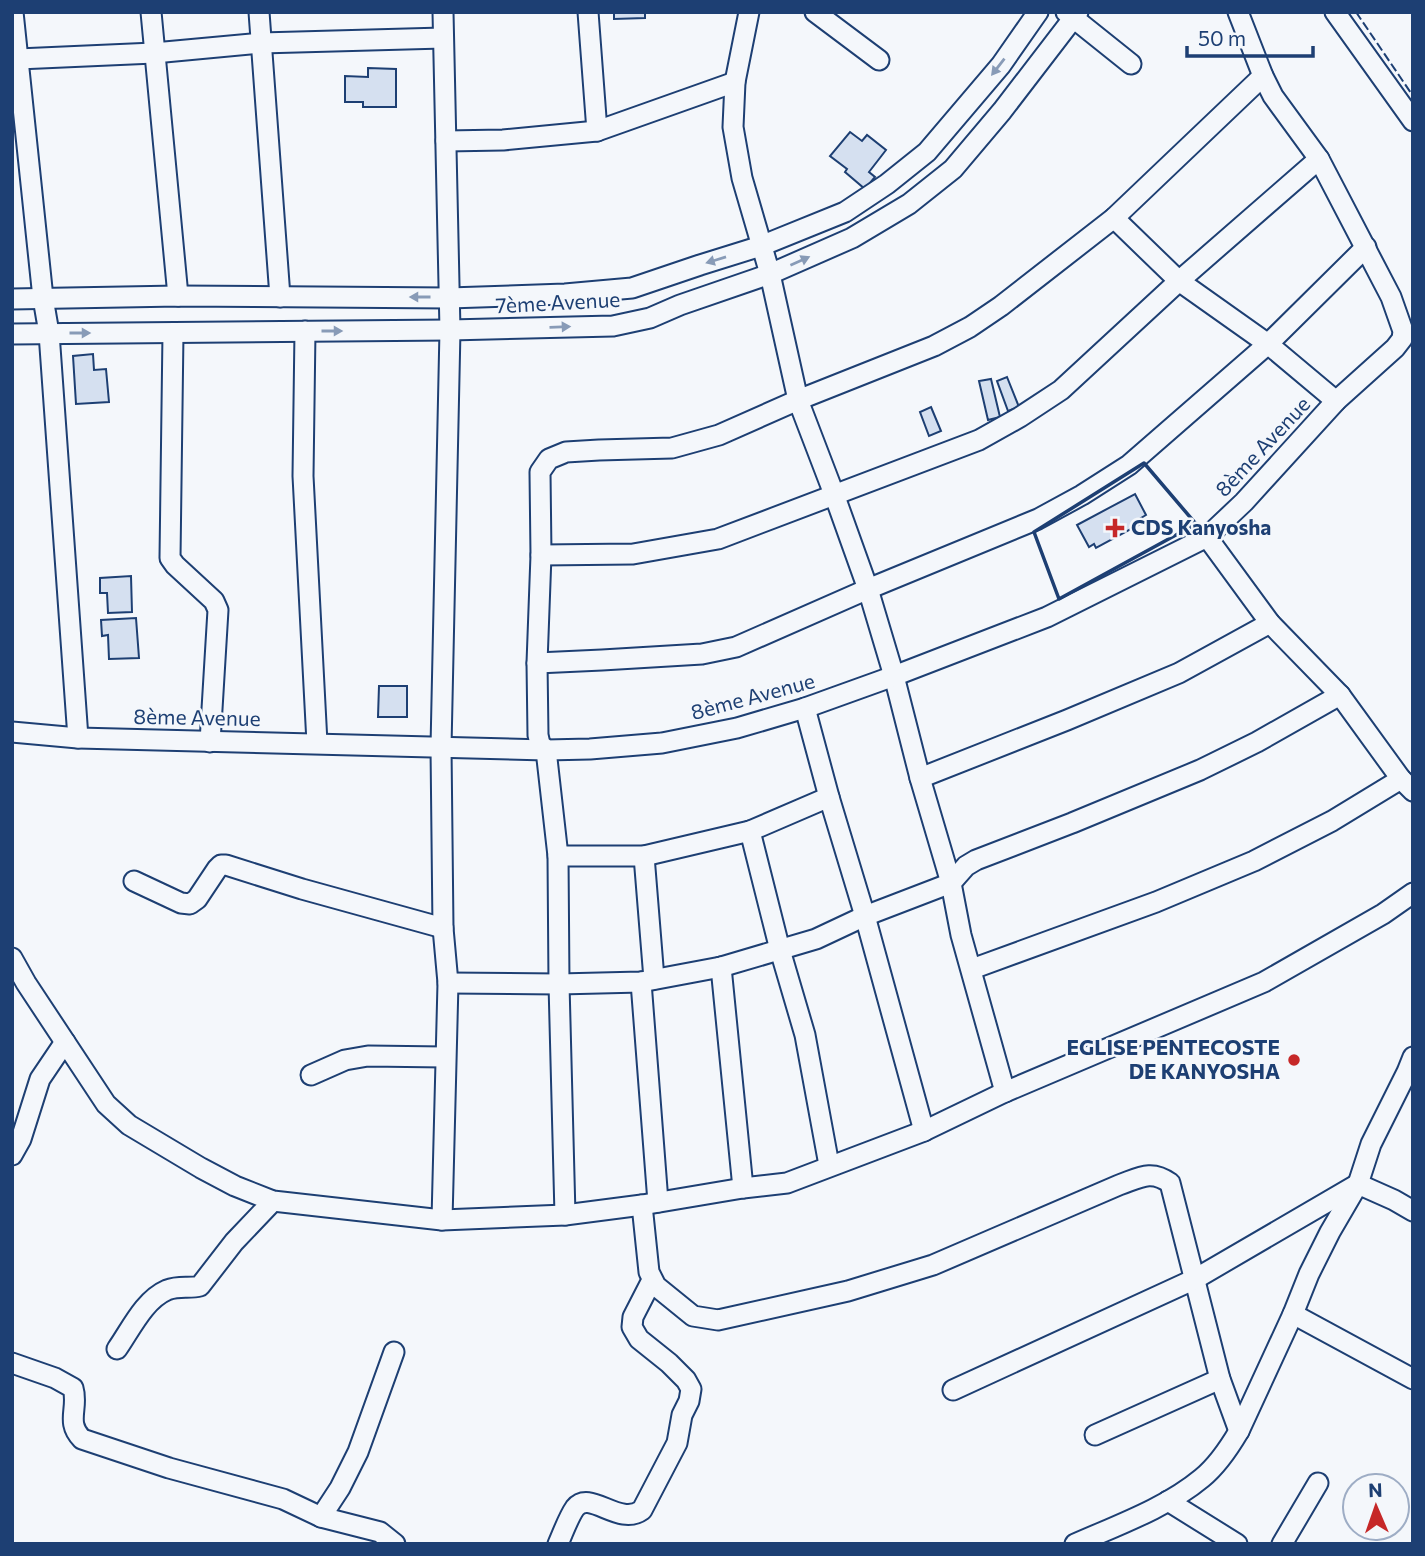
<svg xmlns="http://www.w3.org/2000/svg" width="1425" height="1556" font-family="Commissioner,sans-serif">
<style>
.building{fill:#d5e0f0;stroke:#1d3f73;stroke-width:2}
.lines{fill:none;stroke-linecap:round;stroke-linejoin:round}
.minor-casing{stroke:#1d3f73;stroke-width:23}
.minor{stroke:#f4f7fb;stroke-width:19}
.fence{stroke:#1d3f73;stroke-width:2;stroke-dasharray:9 3.5;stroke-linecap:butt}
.wall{stroke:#1d3f73;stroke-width:3.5}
.oneway{fill:#889bb7}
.poi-dot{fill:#c62828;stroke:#f4f7fb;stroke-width:2.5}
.labels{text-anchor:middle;stroke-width:5;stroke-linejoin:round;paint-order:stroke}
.street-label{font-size:21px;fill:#1d3f73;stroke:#f4f7fb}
.poi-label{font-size:21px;font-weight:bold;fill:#1d3f73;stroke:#f4f7fb;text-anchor:start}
</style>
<rect width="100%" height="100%" fill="#f4f7fb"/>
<g class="building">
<path d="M614,12H645V18L614,19Z"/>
<path d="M368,68L396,69V107H363V102H345V76L368,77Z"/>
<path d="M850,132L862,141L867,135L886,150L869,172L875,177L865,189L845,172L847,169L830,156Z"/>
<path d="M93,354L94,370L106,369L109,402L76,404L73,356Z"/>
<path d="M1007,377L1019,407L1008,411L997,381Z"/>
<path d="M991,379L1000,417L988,420L979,381Z"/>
<path d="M931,407L941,431L929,436L920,412Z"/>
<path d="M1135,494L1146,515L1141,518L1144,522L1096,548L1094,544L1089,547L1077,525Z"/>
<path d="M131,576L132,612L108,613L107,593H100V578Z"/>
<path d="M136,618L139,658L109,659L108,635L102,636L101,620Z"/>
<path d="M379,686H407V717H378Z"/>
</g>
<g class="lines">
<defs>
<g id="minor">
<path d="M13,12L43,298L49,333L78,738"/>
<path d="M151,12L178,296"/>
<path d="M259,12L280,297"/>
<path d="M588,12L597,131"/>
<path d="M749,12L735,82L733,127L742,178L770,274L798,400L834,494L868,589L894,676L920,778L951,883L961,935L1005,1092"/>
<path d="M815,12L879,60"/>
<path d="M1066,12L1131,64"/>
<path d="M1335,12L1413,121"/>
<path d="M18,59L154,53L261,43L443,38"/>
<path d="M446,141L503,140L597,131L735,82"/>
<path d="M1114,218L1179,281L1268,344L1336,401"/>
<path d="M12,299L178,296L449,298L565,294L632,288L700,265L761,246L845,212L887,184L927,152L1001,65L1038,12"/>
<path d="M305,331L303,476L317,743"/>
<path d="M173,333L170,558L175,565L214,601L218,610L210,742"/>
<path d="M12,334L450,330L613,326L650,318L680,305L770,274L852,238L909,204L953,169L1002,111L1078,12"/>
<path d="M1207,537L1270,623L1340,695L1401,779L1413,791"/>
<path d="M541,555L633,554L718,539L979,440L1020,417L1061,390L1179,281L1319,159"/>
<path d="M537,663L602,660L702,654L736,647L868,589L1038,519L1082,495L1129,465L1268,344L1366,247"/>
<path d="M805,708L829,797L865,916L924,1131"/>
<path d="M12,732L78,738L546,750L590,749L662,743L737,728L805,708L894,676L1047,617L1207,537L1244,502L1336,401L1395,348L1402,339L1403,331L1391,297L1319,159L1273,96L1263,76L1238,12"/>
<path d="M920,778L1067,720L1179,673L1270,623"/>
<path d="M750,831L780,950L805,1035L829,1165"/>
<path d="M558,856H644L750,831L829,797"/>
<path d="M644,856L654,979"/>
<path d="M134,881L181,903L190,904L197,899L217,869L221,865H226L302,889L443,928"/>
<path d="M12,958L26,983L106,1104L129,1125L201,1168L235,1186L273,1201L442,1220L565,1215L642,1205L743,1188L787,1183L924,1131L1005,1092L1264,982L1383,914L1413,893"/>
<path d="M721,967L743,1188"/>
<path d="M972,969L1156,902L1254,861L1332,821L1401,779"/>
<path d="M641,982L658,1202"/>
<path d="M448,983L559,984L641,982L721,967L816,939L865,916L951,883L966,866L976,860L1072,823L1200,770L1257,742L1340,695"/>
<path d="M311,1075L345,1060L368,1056L445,1057"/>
<path d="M12,1155L21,1139L40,1079L65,1042"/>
<path d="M642,1205L649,1272L656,1286L693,1316L718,1320L848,1291L933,1265L1119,1185C1139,1178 1151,1169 1170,1183L1220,1379L1239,1431"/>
<path d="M565,1215L559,984L558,856L546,750L540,744L538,735L537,663L541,555L540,472L549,459L566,452L599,450L672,448L719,435L798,400L934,346L970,327L1001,306L1114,218L1263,76"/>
<path d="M442,1220L448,983L443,928L441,747L450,330L443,12"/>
<path d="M1293,1314L1413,1379"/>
<path d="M117,1349C131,1329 144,1300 167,1290C180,1285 189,1289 200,1286L234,1242L273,1201"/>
<path d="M12,1363L55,1378L73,1388C79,1408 65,1422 82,1439L169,1468L283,1499L321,1517L380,1532L395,1544"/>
<path d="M953,1390L1195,1279L1358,1184L1394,1200L1413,1211"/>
<path d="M1095,1435L1220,1379"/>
<path d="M1168,1501L1237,1544"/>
<path d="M321,1517L340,1488L358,1452L394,1352"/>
<path d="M558,1544C563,1533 568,1518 575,1508C590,1489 619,1527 642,1510L677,1443L682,1415L689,1401L691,1389L686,1380L669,1363L639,1339L632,1327L633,1317L652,1280"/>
<path d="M1075,1544C1118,1525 1166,1508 1202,1478C1218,1465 1229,1448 1239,1431L1293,1314L1309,1274L1330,1232L1358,1184L1371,1144L1407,1072L1413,1057"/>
<path d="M1282,1544L1318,1483"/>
</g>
</defs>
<use href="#minor" class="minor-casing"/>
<use href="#minor" class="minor"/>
<path class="fence" d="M1356,12L1413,96"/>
<path class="wall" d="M1144,463L1196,524L1059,599L1034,532Z"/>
</g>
<defs><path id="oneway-solid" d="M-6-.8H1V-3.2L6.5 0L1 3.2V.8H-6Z" transform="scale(1.75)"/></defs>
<g class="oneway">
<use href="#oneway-solid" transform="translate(998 67) rotate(128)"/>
<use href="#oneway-solid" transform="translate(716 260) rotate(163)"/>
<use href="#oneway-solid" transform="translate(800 261) rotate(-24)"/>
<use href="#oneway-solid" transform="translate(420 297) rotate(-180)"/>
<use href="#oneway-solid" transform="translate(560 327) rotate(-2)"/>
<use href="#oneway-solid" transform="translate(332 331)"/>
<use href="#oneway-solid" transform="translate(80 333)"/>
</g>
<g class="poi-dot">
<path d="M1111.5 517.5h7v7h7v7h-7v7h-7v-7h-7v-7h7z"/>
<circle cx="1294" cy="1060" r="7"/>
</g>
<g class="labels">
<g class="street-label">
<text transform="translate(558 303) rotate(-3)" y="7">7ème Avenue</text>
<text transform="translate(1263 447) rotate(-47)" y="7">8ème Avenue</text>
<text transform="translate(753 697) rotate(-15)" y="7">8ème Avenue</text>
<text transform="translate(197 718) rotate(1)" y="7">8ème Avenue</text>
</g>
<g class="poi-label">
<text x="1131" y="535">CDS Kanyosha</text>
<text x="1280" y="1055" text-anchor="end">EGLISE PENTECOSTE<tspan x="1280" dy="24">DE KANYOSHA</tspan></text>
</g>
</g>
<rect width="1425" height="1556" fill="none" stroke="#1d3f73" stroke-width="28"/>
<g transform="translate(1376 1507) rotate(358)"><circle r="33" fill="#f4f7fb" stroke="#9eadc5" stroke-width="2"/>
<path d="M0-5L12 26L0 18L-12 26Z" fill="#c62828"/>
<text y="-10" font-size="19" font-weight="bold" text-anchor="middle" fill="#1d3f73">N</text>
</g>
<path d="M1187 46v10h126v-10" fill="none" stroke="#1d3f73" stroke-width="3.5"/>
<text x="1198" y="46" font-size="21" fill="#1d3f73" stroke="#f4f7fb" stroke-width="5" paint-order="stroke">50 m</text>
</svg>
